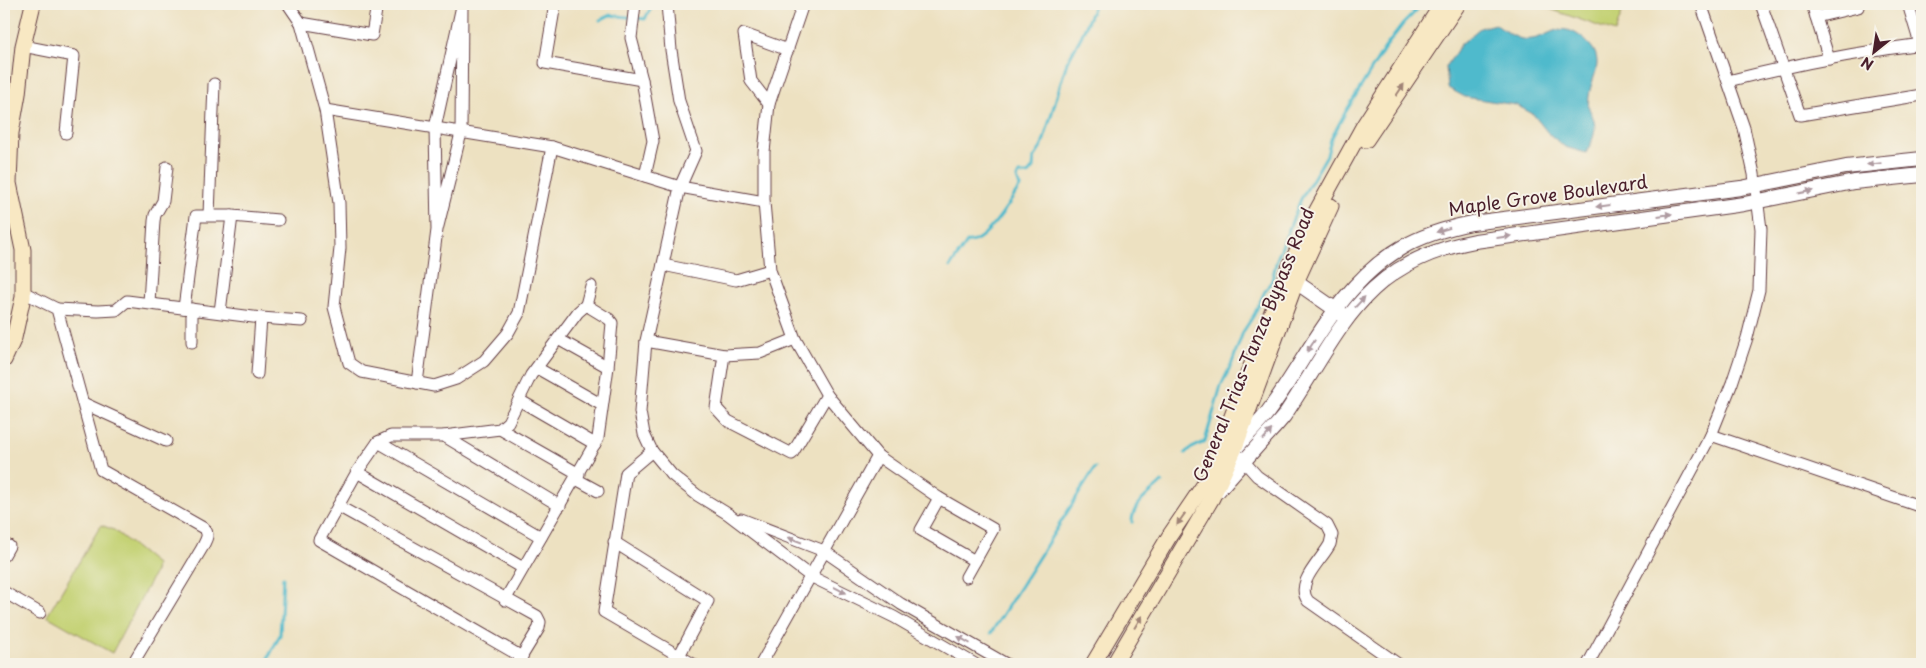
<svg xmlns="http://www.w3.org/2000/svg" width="1926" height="668" font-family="'Playpen Sans',sans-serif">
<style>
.green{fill:#c4d274;stroke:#877850}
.water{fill:#4fbacc;stroke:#4c6c7c}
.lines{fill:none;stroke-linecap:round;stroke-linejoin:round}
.stream{stroke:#4fbacc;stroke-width:3}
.minor-casing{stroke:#623c42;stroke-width:13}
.tertiary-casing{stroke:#623c42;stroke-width:16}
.secondary-casing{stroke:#623c42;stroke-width:17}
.minor{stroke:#fff;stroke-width:11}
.tertiary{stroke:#fff;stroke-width:14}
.secondary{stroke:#f8e8c3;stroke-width:15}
.oneway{fill:#a18477}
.oneway2{fill:#ae9aa0}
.labels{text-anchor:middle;stroke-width:4;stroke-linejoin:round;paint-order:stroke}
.street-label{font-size:18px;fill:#4a1f2b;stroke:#f7f3e8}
</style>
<rect width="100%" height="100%" fill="#f7f3e8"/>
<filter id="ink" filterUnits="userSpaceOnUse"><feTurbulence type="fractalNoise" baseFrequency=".02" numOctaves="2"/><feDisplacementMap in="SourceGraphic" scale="10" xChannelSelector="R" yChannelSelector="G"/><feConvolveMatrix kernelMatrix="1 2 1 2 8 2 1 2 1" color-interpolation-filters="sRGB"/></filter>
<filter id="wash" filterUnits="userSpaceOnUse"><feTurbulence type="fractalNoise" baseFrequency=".0096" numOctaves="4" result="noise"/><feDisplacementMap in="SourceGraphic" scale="20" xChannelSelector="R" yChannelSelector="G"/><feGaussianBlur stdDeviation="1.12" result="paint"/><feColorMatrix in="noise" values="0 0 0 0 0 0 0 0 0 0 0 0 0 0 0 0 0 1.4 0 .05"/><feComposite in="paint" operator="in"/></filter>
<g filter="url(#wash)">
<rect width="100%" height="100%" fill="#ede1c1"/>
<g class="green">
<path d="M1536,4H1625L1615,32Z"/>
<path d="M101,525L114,530L156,564L155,572L112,653L47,616Z"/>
</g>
<path class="water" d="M1495,24C1502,29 1513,37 1522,39C1548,43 1556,15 1585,40C1592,47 1597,52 1597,63C1597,73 1590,85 1589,96C1587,113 1591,108 1594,121C1597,133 1591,143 1586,153L1565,147L1548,133L1533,114L1516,105L1465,97L1448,88L1446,67L1461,44L1480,28Z"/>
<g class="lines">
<g class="stream">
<path d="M1404,4L1415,12"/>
<path d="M600,20L610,15L645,19L653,4"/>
<path d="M950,267L967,242C985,245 1010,201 1020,187L1017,178L1019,174H1028L1033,168L1034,158L1042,146L1067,62L1081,37L1095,4"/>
<path d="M1185,453C1190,447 1199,446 1205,441L1221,386L1232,363L1243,332L1254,315L1264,293L1272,280L1277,259L1301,199L1327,155L1331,139L1345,113L1384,49L1403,24L1415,12L1421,4"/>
<path d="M1132,522C1132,504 1150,494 1162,482"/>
<path d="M991,633L1095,468"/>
<path d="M265,664L280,635L283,577"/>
</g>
</g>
</g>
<g filter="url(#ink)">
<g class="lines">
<defs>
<g id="minor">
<path d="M288,4L301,23L325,110L339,203L340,248L334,307L349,363L362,372L434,386L456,379L484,361L508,333L519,313L552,147"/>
<path d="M555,4L545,63L642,80"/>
<path d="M635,4L631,38L642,80L653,141L645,176"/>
<path d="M667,4L671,50L679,101L696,151L680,187L646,341L640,412L644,434L652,451L672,475L697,495L728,514L810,576L894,617L975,664"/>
<path d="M803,4L769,104L764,152V202L770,270L795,339L827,395L878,456L939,498L993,529L966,577"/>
<path d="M1761,4L1800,115L1922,95"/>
<path d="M1812,4L1829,59"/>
<path d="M1908,4L1920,44"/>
<path d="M1816,17L1858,7L1857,4"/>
<path d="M301,23L372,35L377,4"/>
<path d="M23,46L74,56L66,133"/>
<path d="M1728,81C1792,65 1857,52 1922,44"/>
<path d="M769,104L751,81L744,34L788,50"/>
<path d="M325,110L552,147L680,187L764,202"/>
<path d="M209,215L214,84"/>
<path d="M232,216L278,220"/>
<path d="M663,265L736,280L770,270"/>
<path d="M23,292L57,309L101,470L205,529C210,536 205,541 202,548L136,658"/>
<path d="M149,303L154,221L155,215L163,201L167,167"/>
<path d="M586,305L591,286"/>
<path d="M184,308L196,216H232L220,312"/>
<path d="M57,309L98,311L116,310L127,301L261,318L257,374"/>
<path d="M192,309V342"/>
<path d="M261,318L302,321"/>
<path d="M558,339L608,367"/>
<path d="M646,341L724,355L760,353L795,339"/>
<path d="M724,355L716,408L728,421L792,454L827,395"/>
<path d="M537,368L602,405"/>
<path d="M417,383L437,230L461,133L462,6L435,128L437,230"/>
<path d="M519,400L595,444"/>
<path d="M83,403L166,441"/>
<path d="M500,429L579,474"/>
<path d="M1711,435L1922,507"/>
<path d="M444,436L560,506"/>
<path d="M378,442L541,537"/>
<path d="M652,451L626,473L604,612L693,664"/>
<path d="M1239,456L1257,476L1327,525L1332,535L1330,544C1322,560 1294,583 1308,601L1398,664"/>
<path d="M357,472L523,568"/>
<path d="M576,479L598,491"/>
<path d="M939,498L921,530L975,561"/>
<path d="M338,506L537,616L540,622L539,628L517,664"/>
<path d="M741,519L824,551L901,604L1006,664"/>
<path d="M614,542L708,601L679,656"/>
<path d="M4,555L9,546"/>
<path d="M4,592L40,613"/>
<path d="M505,600L598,438L608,367L612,323L609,319L586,305L578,312L531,375L508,422L500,429L444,436H391L378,442L357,472L319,540L522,657"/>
<path d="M761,664L878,456"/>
<path d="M1588,664L1711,435L1732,383L1747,338L1759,290L1761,229L1754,174L1744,128L1701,4"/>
</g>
<g id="tertiary">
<path d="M1296,282L1342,314"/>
<path d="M1236,448C1246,436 1258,425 1267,413C1309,356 1337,286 1401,248C1423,235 1447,228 1472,223L1741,188L1846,167L1922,159"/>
<path d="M1218,491C1232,474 1247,458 1261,442C1268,434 1277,425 1284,416C1342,330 1361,263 1475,241L1744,204L1854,182L1922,175"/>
</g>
<g id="secondary">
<path d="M1366,140L1458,4"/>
<path d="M4,360L14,338L23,297V250L9,183L11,133L18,94L23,46L33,4"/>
<path d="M1093,664L1170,535L1208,479L1286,275L1311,221L1364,125L1442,4"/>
<path d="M1114,664L1212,498L1234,450L1296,282L1331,206"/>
</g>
</defs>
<use href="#minor" class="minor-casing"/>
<use href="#tertiary" class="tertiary-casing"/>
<use href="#secondary" class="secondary-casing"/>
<use href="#minor" class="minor"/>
<use href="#tertiary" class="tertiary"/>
<use href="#secondary" class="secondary"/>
</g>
<defs><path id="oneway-solid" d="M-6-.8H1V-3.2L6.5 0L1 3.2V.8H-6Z" transform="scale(1.25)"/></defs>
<g class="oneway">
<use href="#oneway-solid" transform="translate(1400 90) rotate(-56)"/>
<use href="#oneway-solid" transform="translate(1181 519) rotate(125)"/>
<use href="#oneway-solid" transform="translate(1138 622) rotate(-59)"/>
</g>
<g class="oneway2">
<use href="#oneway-solid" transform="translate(1874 164) rotate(174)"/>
<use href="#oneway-solid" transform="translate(1806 192) rotate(-11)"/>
<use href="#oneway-solid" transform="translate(1603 206) rotate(173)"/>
<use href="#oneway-solid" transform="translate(1665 215) rotate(-8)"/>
<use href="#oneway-solid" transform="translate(1443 230) rotate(163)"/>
<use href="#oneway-solid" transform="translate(1504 237) rotate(-8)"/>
<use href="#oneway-solid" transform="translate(1360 302) rotate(-47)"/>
<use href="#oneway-solid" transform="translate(1311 346) rotate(123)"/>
<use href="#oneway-solid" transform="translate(1267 435) rotate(-49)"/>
<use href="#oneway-solid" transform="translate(795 540) rotate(-159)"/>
<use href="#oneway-solid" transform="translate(840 590) rotate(26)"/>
<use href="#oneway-solid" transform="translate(964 640) rotate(-150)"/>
</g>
</g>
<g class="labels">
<g class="street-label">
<text transform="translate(1548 196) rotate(-8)" y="6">Maple Grove Boulevard</text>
<text transform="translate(1254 345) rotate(-68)" y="6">General Trias–Tanza Bypass Road</text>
</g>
</g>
<rect width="1926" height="668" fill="none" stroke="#f7f3e8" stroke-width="20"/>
<g transform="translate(1874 52) rotate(210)" stroke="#f7f3e8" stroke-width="4" paint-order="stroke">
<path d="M0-4L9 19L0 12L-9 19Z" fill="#4a1f2b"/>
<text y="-8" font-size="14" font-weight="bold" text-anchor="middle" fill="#4a1f2b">N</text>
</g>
</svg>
